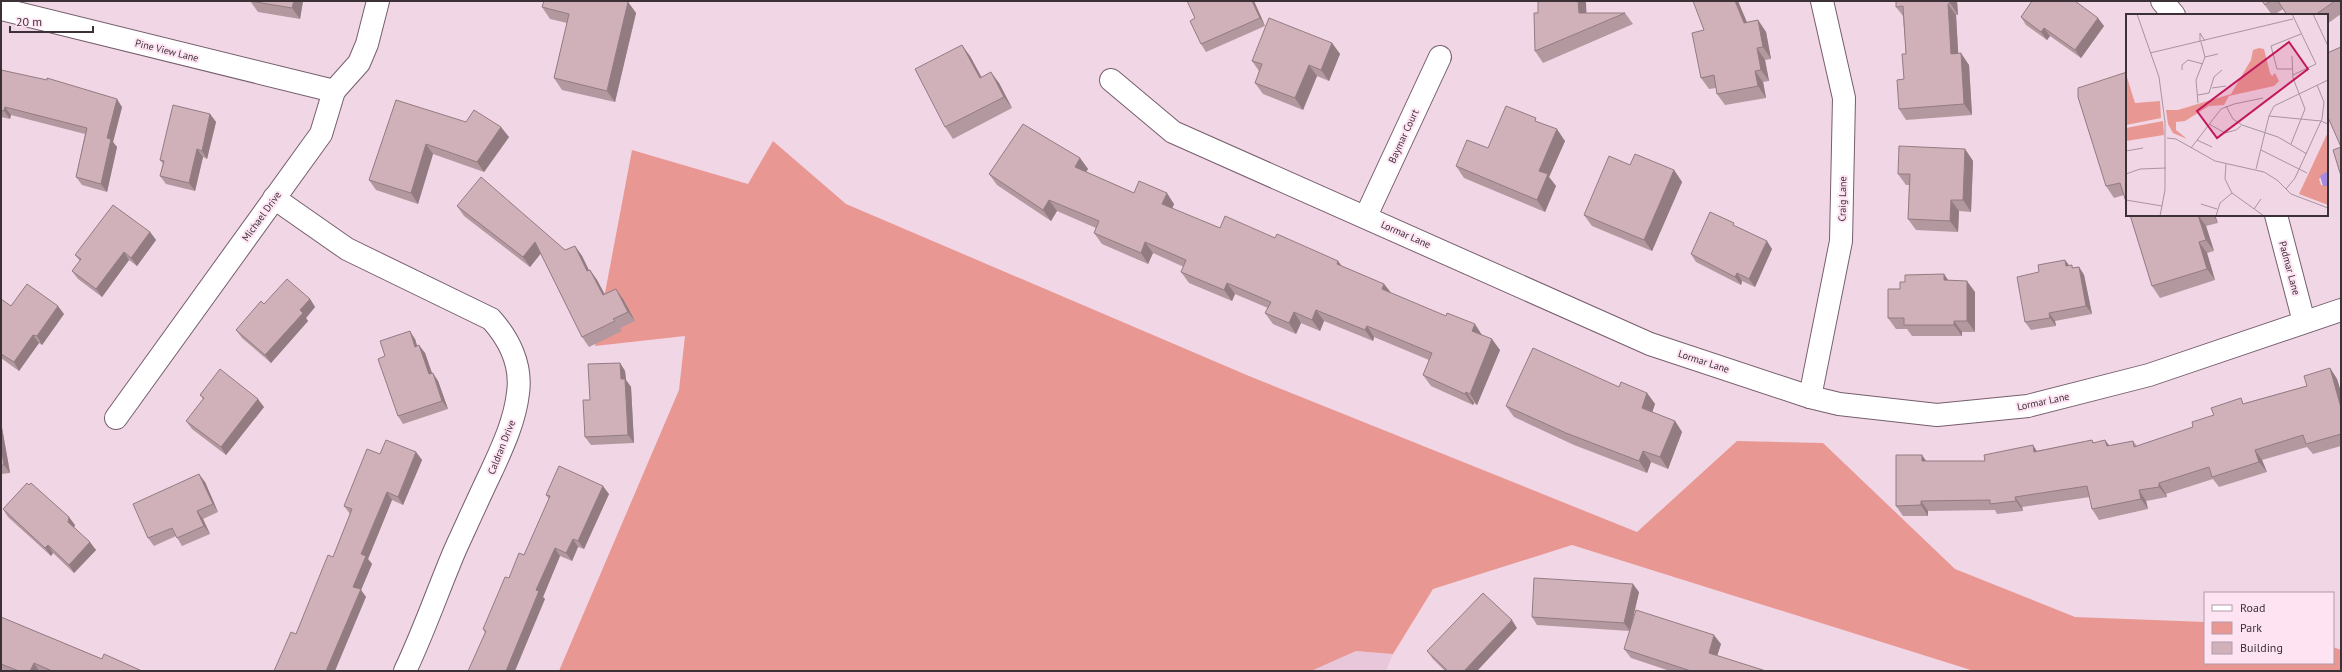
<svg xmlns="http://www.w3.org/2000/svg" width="2342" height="672" font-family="'PT Sans',sans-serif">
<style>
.built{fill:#e8c7da}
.green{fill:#e89792}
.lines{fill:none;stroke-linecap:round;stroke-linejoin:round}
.minor-casing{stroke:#765e6d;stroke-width:24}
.minor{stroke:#fff;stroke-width:22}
.wall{fill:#b3989f}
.shaded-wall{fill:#927c82}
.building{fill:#d0b1b9;stroke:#927c82}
.labels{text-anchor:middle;stroke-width:4;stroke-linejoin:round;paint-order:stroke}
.street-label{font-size:10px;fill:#3b3137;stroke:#fee3f3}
.inset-road{fill:none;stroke:#a894a0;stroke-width:1}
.view{fill:#c2185b;fill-opacity:0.15;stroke:#c2185b;stroke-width:2}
.inset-edge{fill:none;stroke:#3b3137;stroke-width:2}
</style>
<rect width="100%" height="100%" fill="#f1d6e6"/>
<path class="built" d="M1356,651L1393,654L1386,671H1311Z"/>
<path class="green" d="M773,141L846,204L1249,376L1637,532L1737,441L1823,443L1955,569L2075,617L2205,622V663H2333V647L2341,650V671H1974L1572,545L1433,589L1393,654L1356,651L1311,671H559L679,390L685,336L595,346L632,150L748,184Z"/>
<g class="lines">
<defs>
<g id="minor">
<path d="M2162,1L2174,15"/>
<path d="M1,9L334,91"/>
<path d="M1111,80L1173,132L1650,344L1810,397L1839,404L1937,415L2028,406L2149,375L2341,310"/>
<path d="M274,198L347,249L491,319C509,339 522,365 518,393C515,420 503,446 492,470C479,497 467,524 455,550C438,590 424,631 405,671"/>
<path d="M2276,215L2304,322"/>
<path d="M1366,216L1440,57"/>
<path d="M1810,397L1841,241L1844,98L1822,1"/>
<path d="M116,418L321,134L334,91L359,63L367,44L378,1"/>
</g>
</defs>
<use href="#minor" class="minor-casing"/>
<use href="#minor" class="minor"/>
</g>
<g class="wall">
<path d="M250,1H303L300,19L258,12Z"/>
<path d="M1254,1L1265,26L1206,52L1201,44Z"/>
<path d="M1538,1H1585L1586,3V13H1625L1633,24L1543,63L1535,51L1538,13Z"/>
<path d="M1957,1L1958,15H1956L1958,53L1969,65L1972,115L1906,120L1899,109L1904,79L1906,54L1903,16L1896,7Z"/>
<path d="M2032,1H2075L2104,26L2081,58L2050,36L2047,40L2026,25L2021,17Z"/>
<path d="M2262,1H2341V14L2327,24V15H2287L2283,9L2274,15H2272Z"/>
<path d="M628,2L636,13L615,102L562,90L554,78L567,23L550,19L542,7Z"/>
<path d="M1758,20L1766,32L1771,59L1765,60L1769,81L1763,82L1766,98L1725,105L1717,94L1716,88L1709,89L1701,78L1704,30Z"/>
<path d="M1332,43L1340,54L1329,81L1317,76L1303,110L1263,94L1255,83L1259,71L1252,61Z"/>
<path d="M970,56L981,77L999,83L1012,108L953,139L945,127Z"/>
<path d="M1,70L122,107L113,142L117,147L107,192L82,185L76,177L85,134L11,115L10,119L1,117Z"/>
<path d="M2127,72L2124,195L2114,198L2106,186Z"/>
<path d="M396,100L509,137L484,172L433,154L418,204L376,190L369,180Z"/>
<path d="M210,114L216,122L207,159L203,157L195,191L166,184L160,176L163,164L160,160Z"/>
<path d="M1539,122L1565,141L1549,177L1556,186L1545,212L1464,178L1456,166L1488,148Z"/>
<path d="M1965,149L1973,161L1971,212L1959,211L1958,232L1916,230L1908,219L1909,185H1906L1898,174Z"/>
<path d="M1080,158L1088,169L1086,172L1134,193L1174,204L1172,209L1220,228L1275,238L1338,261L1342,267L1384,284L1391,293L1482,335L1500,350L1477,405L1474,403L1473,405L1431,386L1423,375L1429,360L1374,337L1373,341L1324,321L1320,331L1301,323L1296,334L1273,324L1265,313L1268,308L1235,294L1232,301L1189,283L1181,272L1184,267L1153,253L1148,264L1102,244L1094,233L1096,228L1057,211L1051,221L997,185L989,174Z"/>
<path d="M1630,165L1674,170L1682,182L1652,251L1592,226L1584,215Z"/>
<path d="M457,206L565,250L575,246L582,256L589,270H590L597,280L605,294L623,299L635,321L620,328L622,331L589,347L582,337L541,253L530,267L464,216Z"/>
<path d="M2130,215H2215L2218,223L2206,226L2214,251L2207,253L2215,280L2160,298L2152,286Z"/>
<path d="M1737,227L1772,249L1755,287L1742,281L1741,285L1696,262L1691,254Z"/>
<path d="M150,232L156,240L137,266L129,260L102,297L78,279L72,271L80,261L75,255Z"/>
<path d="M2065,260L2069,265L2074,268L2079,267L2084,275L2092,314L2055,321L2056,326L2031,330L2025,322L2039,272Z"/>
<path d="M1944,274L1948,280L1975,292V332H1962V336H1912L1907,329H1896L1888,318L1900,289L1905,282Z"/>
<path d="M1,299L11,306L64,314L42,345L39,343L19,371L1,358Z"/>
<path d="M310,299L315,307L306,318L308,321L271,363L242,338L236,330L264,304Z"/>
<path d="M415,339L417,346L425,353L432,373L438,381L448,409L403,424L398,416L385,356Z"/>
<path d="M620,363L625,371L626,380L631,387L634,443L591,445L585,437L590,400Z"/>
<path d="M2330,368L2337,379L2341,392V446L2313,454L2307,447L2262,460L2267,472L2219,487L2213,479L2166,494L2167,497L2146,501L2148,509L2099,520L2092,509L2090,497L2022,507L2023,511L1997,514L1995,510L1928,511V516H1903L1896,506L1926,461H1985L2092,440L2094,443L2109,446L2133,441L2137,446L2193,427L2245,403L2307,386Z"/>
<path d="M1619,387L1647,393L1655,404L1652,412L1675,421L1682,432L1668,469L1651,462L1647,473L1574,445L1514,417L1506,406Z"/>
<path d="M200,395L264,407L226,455L192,429L186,421L203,399Z"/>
<path d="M1,422L10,473L1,474Z"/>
<path d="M416,452L422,460L403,505L392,500L368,559L372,564L361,590L366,597L296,634L333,557L350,514L344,506L380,454Z"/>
<path d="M205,482L218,512L203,519L210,534L182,546L176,536L154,546L148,538Z"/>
<path d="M609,494L584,549L578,547L572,561L560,556L543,597L545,599L485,633L483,629L509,578L524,555L549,499L546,495Z"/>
<path d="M3,509L75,525L74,527L96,550L74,573L53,553L51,556L8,517Z"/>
<path d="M1639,592L1630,631L1537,625L1532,617Z"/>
<path d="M1,617L102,659L142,671H5L1,669Z"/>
<path d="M1517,628L1477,671H1445L1433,659L1427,651Z"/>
<path d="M1721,644L1717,656L1766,671H1670L1631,658L1624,649Z"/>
</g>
<g class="shaded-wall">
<path d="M294,1H303L300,19L292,8Z"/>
<path d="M1252,1H1254L1265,26L1260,18Z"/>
<path d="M1578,1H1585L1586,3L1587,24L1579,13Z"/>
<path d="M1735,1H1738L1752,34L1744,23Z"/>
<path d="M1950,1H1957L1958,15L1950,3Z"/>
<path d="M628,2L636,13L615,102L607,91Z"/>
<path d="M1948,4L1956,15L1959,66L1951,54Z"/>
<path d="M2098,18L2104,26L2081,58L2075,50Z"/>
<path d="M1758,20L1766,32L1771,59L1763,47Z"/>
<path d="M2044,28L2050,36L2047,40L2041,32Z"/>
<path d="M1332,43L1340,54L1329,81L1321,70Z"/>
<path d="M962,45L970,56L988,89L980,78Z"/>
<path d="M1757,48L1765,60L1769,81L1761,70Z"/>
<path d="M1961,53L1969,65L1972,115L1964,104Z"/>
<path d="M1309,65L1317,76L1303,110L1295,98Z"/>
<path d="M1755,71L1763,82L1766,98L1758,86Z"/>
<path d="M991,72L999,83L1012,108L1004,97Z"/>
<path d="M117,99L122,107L113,142L117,147L107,192L101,184L107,138Z"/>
<path d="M5,107L11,115L10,119L4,111Z"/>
<path d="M210,114L216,122L207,159L202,151Z"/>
<path d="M501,127L509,137L484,172L477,162Z"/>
<path d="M1557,129L1565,141L1549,177L1556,186L1545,212L1537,200L1539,171Z"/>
<path d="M426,144L433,154L418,204L411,193Z"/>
<path d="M197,149L203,157L195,191L189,183Z"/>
<path d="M1965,149L1973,161L1971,212L1963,200Z"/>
<path d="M1080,158L1088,169L1082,178L1075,167Z"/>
<path d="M1674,170L1682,182L1652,251L1644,240Z"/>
<path d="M1167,193L1174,204L1169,215L1162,204Z"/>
<path d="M1049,200L1057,211L1051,221L1043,210Z"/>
<path d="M1951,200L1959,211L1958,232L1950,221Z"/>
<path d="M2198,215L2206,226L2214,251L2206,240Z"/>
<path d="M2213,215H2215L2218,223Z"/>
<path d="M150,232L156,240L137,266L131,258Z"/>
<path d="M1767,241L1772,249L1755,287L1749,279Z"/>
<path d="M535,242L542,252L530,267L523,257Z"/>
<path d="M1145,242L1153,253L1148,264L1141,253Z"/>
<path d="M2199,242L2207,253L2215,280L2207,269Z"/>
<path d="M575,246L582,256L594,281L587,271Z"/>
<path d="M124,252L129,260L102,297L96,289Z"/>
<path d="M2065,260L2071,268L2066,266Z"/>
<path d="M1338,261L1346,272L1337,264Z"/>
<path d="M2079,267L2084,275L2092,314L2086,306Z"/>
<path d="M590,270L597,280L610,305L603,295Z"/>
<path d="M1737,273L1742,281L1741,285L1735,277Z"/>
<path d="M1944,274L1952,286L1944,280Z"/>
<path d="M1967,281L1975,292V332L1967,321Z"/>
<path d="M1227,283L1235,294L1232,301L1224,290Z"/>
<path d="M1384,284L1392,294L1382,289Z"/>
<path d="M616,289L623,299L635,321L628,312Z"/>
<path d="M310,299L315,307L306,318L308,321L271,363L265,355L300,310Z"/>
<path d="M58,306L64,314L42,345L37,336Z"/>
<path d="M1316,310L1324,321L1320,331L1312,320Z"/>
<path d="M1294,312L1301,323L1296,334L1289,323Z"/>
<path d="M2049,313L2055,321L2056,326L2050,318Z"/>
<path d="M1954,321L1962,332V336L1954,325Z"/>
<path d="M1475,324L1482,335L1479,342L1472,331Z"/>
<path d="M1367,326L1374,337L1373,341L1365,330Z"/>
<path d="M410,331L415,339L420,355L415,347Z"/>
<path d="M33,335L39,343L19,371L14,362Z"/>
<path d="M1492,339L1500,350L1477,405L1470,394Z"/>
<path d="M419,345L425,353L435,382L429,374Z"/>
<path d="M620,363L625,371L626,380L631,387L634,443L628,435L621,379Z"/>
<path d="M2330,368L2337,379L2341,392V408Z"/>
<path d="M433,373L438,381L448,409L442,401Z"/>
<path d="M1466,392L1474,403L1473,405L1465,394Z"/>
<path d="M1647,393L1655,404L1650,419L1642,408Z"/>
<path d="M258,399L264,407L226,455L221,447Z"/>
<path d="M1675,421L1682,432L1668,469L1660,457Z"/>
<path d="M1,422L10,473L4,465L1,447Z"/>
<path d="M2105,440L2113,450L2107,446Z"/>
<path d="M2033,445L2040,456L2034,452Z"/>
<path d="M2255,450L2262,460L2267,472L2259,462Z"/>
<path d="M1643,451L1651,462L1647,473L1639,461Z"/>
<path d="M416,452L422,460L403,505L398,497Z"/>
<path d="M1922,455L1929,465L1922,461Z"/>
<path d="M199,474L205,482L218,512L213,504Z"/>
<path d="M2159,483L2166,494L2167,497L2159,487Z"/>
<path d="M603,486L609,494L584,549L578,541Z"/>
<path d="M2139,490L2146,501L2148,509L2141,499Z"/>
<path d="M387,492L392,500L368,559L372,564L361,590L366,597L335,671H326L353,587L361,554Z"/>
<path d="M2015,497L2022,507L2023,511L2016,501Z"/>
<path d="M1921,501L1928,511V516L1921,505Z"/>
<path d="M197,511L203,519L210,534L204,526Z"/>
<path d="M69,517L75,525L73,530L68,522Z"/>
<path d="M573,539L578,547L572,561L566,553Z"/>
<path d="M90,542L96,550L74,573L69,565Z"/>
<path d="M48,545L53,553L51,556L45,548Z"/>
<path d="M555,548L560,556L543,597L545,599L515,671H506L536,590Z"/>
<path d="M1633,584L1639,592L1630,631L1624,623Z"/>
<path d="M1512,620L1517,628L1477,671H1464Z"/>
<path d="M1714,635L1721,644L1715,662L1709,653Z"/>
<path d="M34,663L39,671H30Z"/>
</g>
<g class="building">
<path d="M250,1H294L292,8Z"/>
<path d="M544,1H626L628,2L607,91L554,78L569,14L542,7Z"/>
<path d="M1187,1H1252L1260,18L1201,44L1190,21L1195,18Z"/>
<path d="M1538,1H1578L1579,13H1625L1535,51L1534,13H1538Z"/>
<path d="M1693,1H1735L1744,23L1758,20L1763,47L1757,48L1761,70L1755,71L1758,86L1717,94L1714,75L1701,78L1692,33L1704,30Z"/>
<path d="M1896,1H1950V3L1948,4L1951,54L1961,53L1964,104L1899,109L1897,80L1904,79L1902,54H1906L1903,6L1896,7Z"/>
<path d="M2032,1H2075L2098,18L2075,50L2044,28L2041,32L2021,17Z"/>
<path d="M2262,1H2270L2265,5Z"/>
<path d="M2278,1H2335L2315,15H2287Z"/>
<path d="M1269,18L1332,43L1321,70L1309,65L1295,98L1255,83L1262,64L1252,61Z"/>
<path d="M962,45L980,78L991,72L1004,97L945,127L915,69Z"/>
<path d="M2341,47V176L2333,150L2341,147L2327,115V53Z"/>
<path d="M1,70L47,80V78L117,99L107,138L111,139L101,184L76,177L87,128L5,107L4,111L1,110Z"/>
<path d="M2127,72V205L2120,183L2106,186L2078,97V88Z"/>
<path d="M396,100L466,122L474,110L501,127L477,162L426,144L411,193L369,180Z"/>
<path d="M173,105L210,114L202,151L197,149L189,183L160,176L164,161L160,160Z"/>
<path d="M1506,106L1536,118L1535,121L1557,129L1539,171L1548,174L1537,200L1456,166L1467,140L1488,148Z"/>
<path d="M1023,124L1080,158L1075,167L1134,193L1139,181L1167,193L1162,204L1220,228L1225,216L1275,238L1277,234L1338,261L1337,264L1384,284L1382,289L1446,316L1447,313L1475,324L1472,331L1492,339L1470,394L1466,392L1465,394L1423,375L1432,353L1367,326L1365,330L1316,310L1312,320L1294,312L1289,323L1265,313L1271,302L1227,283L1224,290L1181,272L1186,260L1145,242L1141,253L1094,233L1099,221L1049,200L1043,210L989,174Z"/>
<path d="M1899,146L1965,149L1963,200H1951L1950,221L1908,219L1910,174H1898Z"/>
<path d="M1635,154L1674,170L1644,240L1584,215L1609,156L1630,165Z"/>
<path d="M481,177L565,250L575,246L587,271L590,270L603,295L616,289L628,312L613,319L615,321L582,337L535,242L523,257L457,206Z"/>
<path d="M113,205L150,232L131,258L124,252L96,289L72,271L81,259L75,255Z"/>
<path d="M1710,212L1734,223L1733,225L1767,241L1749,279L1737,273L1735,277L1691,254Z"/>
<path d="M2130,215H2198L2206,240L2199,242L2207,269L2152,286Z"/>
<path d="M2065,260L2066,266L2072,265V268L2079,267L2086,306L2049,313L2050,318L2025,322L2017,277L2039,272L2038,265Z"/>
<path d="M1944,274V280L1967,281V321H1954V325H1904V318H1888V289H1900V282H1905V275Z"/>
<path d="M287,279L310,299L300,310L303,313L265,355L236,330L261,301L264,304Z"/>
<path d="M27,284L58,306L37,336L33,335L14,362L1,354V299L11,306Z"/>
<path d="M410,331L415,347L419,345L429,374L433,373L442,401L398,416L378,359L385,356L380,341Z"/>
<path d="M1533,348L1619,387L1621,382L1647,393L1642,408L1675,421L1660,457L1643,451L1639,461L1566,433L1506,406Z"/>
<path d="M620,363L621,379H625L628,435L585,437L583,400H590L588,364Z"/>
<path d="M2330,368L2341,408V434L2306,444L2303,435L2255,450L2259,462L2212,477L2209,467L2159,483V487L2139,490L2141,499L2092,509L2087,486L2015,497L2016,501L1990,504V500L1921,501V505L1896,506V455H1922V461H1985L1984,455L2033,445L2034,452L2092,440L2093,443L2105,440L2107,446L2133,441L2134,447L2193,427L2192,422L2214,415L2211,408L2241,398L2243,404L2307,386L2304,376Z"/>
<path d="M220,369L258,399L221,447L186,421L204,398L200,395Z"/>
<path d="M386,440L416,452L398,497L387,492L361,554L366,556L353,587L361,589L326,671H274L291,632L296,634L328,555L333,557L352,509L344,506L367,449L380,454Z"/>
<path d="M1,447L4,465H1Z"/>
<path d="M559,466L603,486L578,541L573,539L566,553L555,548L536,590L539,591L506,671H468L486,631L483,629L505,577L509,578L519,553L524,555L550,496L546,495Z"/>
<path d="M199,474L213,504L197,511L204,526L177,538L172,528L148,538L133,504Z"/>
<path d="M27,483L29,485L31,483L69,517L68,522L90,542L69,565L48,545L45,548L3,509Z"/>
<path d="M1534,578L1633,584L1624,623L1532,617Z"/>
<path d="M1483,593L1512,620L1464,671H1448L1427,651Z"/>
<path d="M1636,610L1714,635L1709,653L1766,671H1691L1624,649Z"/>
<path d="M1,617L102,659L104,654L142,671H52L34,663L30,671H19L1,664Z"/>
</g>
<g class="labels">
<g class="street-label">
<text transform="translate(167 50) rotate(14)" y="4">Pine View Lane</text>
<text transform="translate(1403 136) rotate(-65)" y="4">Baymar Court</text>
<text transform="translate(1842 199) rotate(-89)" y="4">Craig Lane</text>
<text transform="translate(261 216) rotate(-54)" y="4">Michael Drive</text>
<text transform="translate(1406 234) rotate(24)" y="4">Lormar Lane</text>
<text transform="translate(2290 268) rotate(75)" y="4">Padmar Lane</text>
<text transform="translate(1704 361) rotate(18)" y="4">Lormar Lane</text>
<text transform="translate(2043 401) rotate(-12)" y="4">Lormar Lane</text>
<text transform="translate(501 447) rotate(-68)" y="4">Caldran Drive</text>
</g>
</g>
<g transform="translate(2126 14)">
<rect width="202" height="202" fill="#f1d6e6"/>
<path d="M133,34L138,35L144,59L146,62L149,59L153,67L148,72L103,82L98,91L83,92L59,107L50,108V116L61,125L47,119L42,110L40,96H52L105,80L125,46L127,36ZM0,60L9,89L34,87L35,104L0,111ZM37,107L38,121L0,127V114ZM202,118V157L193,165L195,171L202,172V191L173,180Z" fill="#e89792"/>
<path d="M202,157V172H197L194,162Z" fill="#a68add"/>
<path class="inset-road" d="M11,0L33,63L39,108V176L34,202M166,0L190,50L167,61M187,0L202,32M74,28V19L79,27M24,39L167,5M79,43L92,40M166,55H151L145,32L175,20M56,56V51L62,46L77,50M86,74L100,72M72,81L83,79L88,63L96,56M72,89L70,66L79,43L75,28M100,92L107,105L116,111L152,123L181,140M143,102L195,107L202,110M83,110L99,119L110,116L115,112M41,124L50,125L89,147L138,158L151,166L165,180L202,194M71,126L86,133M165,130L179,95L167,64L166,42M65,134L95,95L108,90L137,84M135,136L181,159M0,137L17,134M100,150L99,165L106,179L138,202M130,155L143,102L148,92L202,66M0,160L14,155L40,154M160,175L169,164L196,105L198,88L191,71M0,183V199M0,186L36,192M75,190L91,195M128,195L135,185M90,202L94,189L106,179"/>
<path class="view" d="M163,28L182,55L91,124L71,97Z"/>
<rect width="202" height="202" class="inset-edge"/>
</g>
<rect width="2342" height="672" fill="none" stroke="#3b3137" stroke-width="4"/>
<rect x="2204" y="592" width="130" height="72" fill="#fee3f3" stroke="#b09ca8"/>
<rect x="2212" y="605" width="20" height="6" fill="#ffffff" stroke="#b09ca8"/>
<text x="2240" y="612" font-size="12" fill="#3b3137">Road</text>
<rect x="2212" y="622" width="20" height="12" fill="#e89792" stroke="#b09ca8"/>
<text x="2240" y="632" font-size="12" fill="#3b3137">Park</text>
<rect x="2212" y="642" width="20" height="12" fill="#d0b1b9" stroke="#b09ca8"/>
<text x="2240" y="652" font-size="12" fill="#3b3137">Building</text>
<path d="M10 26v6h83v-6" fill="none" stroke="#3b3137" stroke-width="2"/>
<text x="16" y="26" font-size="12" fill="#3b3137" stroke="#fee3f3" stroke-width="3" paint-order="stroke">20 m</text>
</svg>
